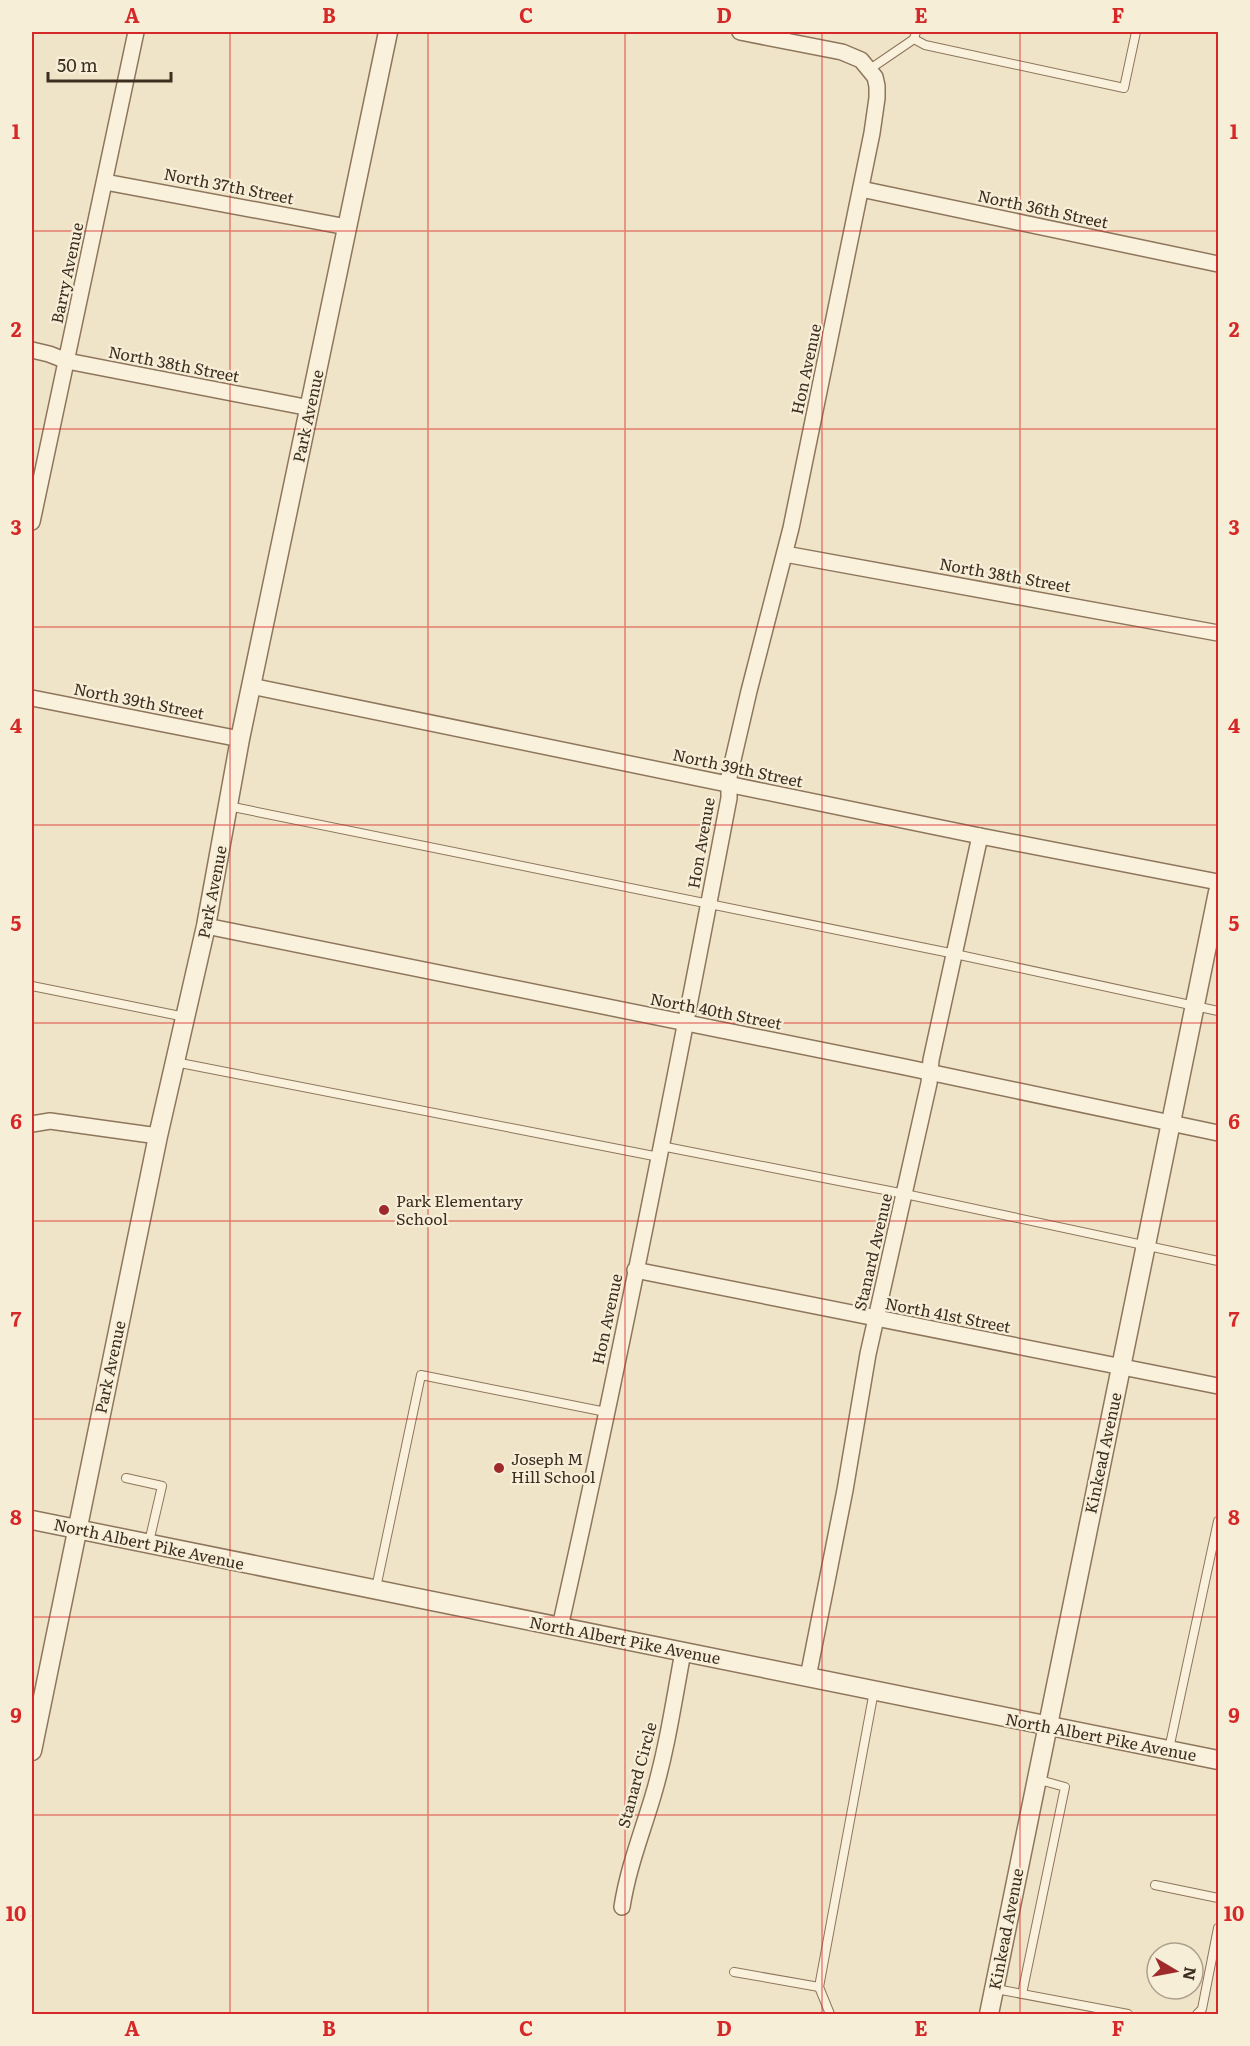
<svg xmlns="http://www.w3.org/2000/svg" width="1250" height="2046" font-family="Literata,serif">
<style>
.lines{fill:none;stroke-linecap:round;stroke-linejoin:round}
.service-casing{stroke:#8d765c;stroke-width:10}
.minor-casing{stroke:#8d765c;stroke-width:18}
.tertiary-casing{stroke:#8d765c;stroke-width:21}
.service{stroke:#faf1dc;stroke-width:8}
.minor{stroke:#faf1dc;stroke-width:15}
.tertiary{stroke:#faf1dc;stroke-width:18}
.grid{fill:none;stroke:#d62828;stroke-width:1.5;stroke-opacity:0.55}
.poi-dot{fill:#9e2a2b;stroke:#f7eed8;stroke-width:2}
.labels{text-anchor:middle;stroke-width:4.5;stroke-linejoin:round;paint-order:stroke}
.street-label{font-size:16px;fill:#3d2e20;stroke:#f7eed8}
.poi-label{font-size:16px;fill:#3d2e20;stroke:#f7eed8;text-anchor:start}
.neatline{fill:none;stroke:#d62828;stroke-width:2}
.grid-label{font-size:20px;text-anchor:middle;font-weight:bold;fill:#d62828}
</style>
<rect width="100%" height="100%" fill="#f0e4c8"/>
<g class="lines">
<defs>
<g id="service">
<path d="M916,32L914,39L925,45L1124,88L1136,32"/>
<path d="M870,69L914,39"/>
<path d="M228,806L955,954L1218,1011"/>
<path d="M32,986L185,1017"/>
<path d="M175,1062L659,1157"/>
<path d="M661,1146L905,1194L1218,1261"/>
<path d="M126,1478L162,1486L149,1542"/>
<path d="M376,1588L421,1375L606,1412"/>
<path d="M1169,1749L1218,1521"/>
<path d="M1155,1885L1218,1898"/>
<path d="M734,1972L819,1987"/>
<path d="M996,1989L1128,2014"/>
<path d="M1022,1994L1065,1787L1036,1779"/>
<path d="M830,2014L819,1987L874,1691"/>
<path d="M1197,2014L1202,2009L1218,1928"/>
</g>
<g id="minor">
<path d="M105,182L347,227"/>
<path d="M861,189L1218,264"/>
<path d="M32,350L49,354L67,361L310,408"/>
<path d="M32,522L136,32"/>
<path d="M785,554L1218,633"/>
<path d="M251,686L980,836L1218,882"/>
<path d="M32,698L240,739"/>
<path d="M206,926L900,1066L1218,1133"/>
<path d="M32,1124L50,1121L158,1136"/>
<path d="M635,1270L1218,1386"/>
<path d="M560,1627C622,1352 676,1075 729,798V777L749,691L791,528L872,133L877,98V86L875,77L861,60L842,52L740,32"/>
<path d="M808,1677L845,1490L868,1354L929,1083L931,1060L980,836"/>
<path d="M622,1907C628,1868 642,1833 653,1796C667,1749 674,1700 683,1652"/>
</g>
<g id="tertiary">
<path d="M32,1520L1218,1760"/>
<path d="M32,1751L158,1136L206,926L240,739L388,32"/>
<path d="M989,2014L1218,892"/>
</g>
</defs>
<use href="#service" class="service-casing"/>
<use href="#minor" class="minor-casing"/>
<use href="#tertiary" class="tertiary-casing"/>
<use href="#service" class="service"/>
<use href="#minor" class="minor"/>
<use href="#tertiary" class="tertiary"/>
</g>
<path class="grid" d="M230,32V2014M428,32V2014M625,32V2014M822,32V2014M1020,32V2014M32,231H1218M32,429H1218M32,627H1218M32,825H1218M32,1023H1218M32,1221H1218M32,1419H1218M32,1617H1218M32,1815H1218"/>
<g class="poi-dot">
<circle cx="384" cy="1210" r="6"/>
<circle cx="499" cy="1468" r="6"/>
</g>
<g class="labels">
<g class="street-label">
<text transform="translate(229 186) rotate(11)" y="6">North 37th Street</text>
<text transform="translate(1043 209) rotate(12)" y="6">North 36th Street</text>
<text transform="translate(67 273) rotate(-78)" y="6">Barry Avenue</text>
<text transform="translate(174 364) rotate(11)" y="6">North 38th Street</text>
<text transform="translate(806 369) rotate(-78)" y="6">Hon Avenue</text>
<text transform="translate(308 416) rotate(-78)" y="6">Park Avenue</text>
<text transform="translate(1005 575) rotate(10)" y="6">North 38th Street</text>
<text transform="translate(139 701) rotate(11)" y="6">North 39th Street</text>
<text transform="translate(738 768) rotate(12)" y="6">North 39th Street</text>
<text transform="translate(701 843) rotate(-80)" y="6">Hon Avenue</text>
<text transform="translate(212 892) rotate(-79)" y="6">Park Avenue</text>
<text transform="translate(716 1011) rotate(11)" y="6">North 40th Street</text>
<text transform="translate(873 1252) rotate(-77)" y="6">Stanard Avenue</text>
<text transform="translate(948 1315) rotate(11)" y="6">North 41st Street</text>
<text transform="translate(607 1319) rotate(-78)" y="6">Hon Avenue</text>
<text transform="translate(110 1367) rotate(-78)" y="6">Park Avenue</text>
<text transform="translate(1103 1453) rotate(-78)" y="6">Kinkead Avenue</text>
<text transform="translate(149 1544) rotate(12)" y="6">North Albert Pike Avenue</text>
<text transform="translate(625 1640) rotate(11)" y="6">North Albert Pike Avenue</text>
<text transform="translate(1101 1737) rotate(11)" y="6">North Albert Pike Avenue</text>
<text transform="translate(637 1775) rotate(-75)" y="6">Stanard Circle</text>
<text transform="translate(1006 1929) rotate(-79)" y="6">Kinkead Avenue</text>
</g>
<g class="poi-label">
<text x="396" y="1207">Park Elementary<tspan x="396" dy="18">School</tspan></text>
<text x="511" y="1465">Joseph M<tspan x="511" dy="18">Hill School</tspan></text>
</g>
</g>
<rect width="1250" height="2046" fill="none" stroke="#f7eed8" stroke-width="66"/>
<g transform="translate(1175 1971) rotate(100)"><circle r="28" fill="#f7eed8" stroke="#ada18e" stroke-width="1.5"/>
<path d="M0-4.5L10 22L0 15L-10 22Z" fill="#9e2a2b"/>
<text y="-9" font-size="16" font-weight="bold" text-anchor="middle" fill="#3d2e20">N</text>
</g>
<path d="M48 72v9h123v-9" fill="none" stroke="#3d2e20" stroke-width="3"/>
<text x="57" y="72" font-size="18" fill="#3d2e20" stroke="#f7eed8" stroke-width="4.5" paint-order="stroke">50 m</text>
<rect x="33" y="33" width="1184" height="1980" class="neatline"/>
<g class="grid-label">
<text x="132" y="23">A</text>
<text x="329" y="23">B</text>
<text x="526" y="23">C</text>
<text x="724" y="23">D</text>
<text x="921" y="23">E</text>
<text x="1118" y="23">F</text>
<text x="16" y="139">1</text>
<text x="1234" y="139">1</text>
<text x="16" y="337">2</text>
<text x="1234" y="337">2</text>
<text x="16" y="535">3</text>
<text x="1234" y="535">3</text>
<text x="16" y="733">4</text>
<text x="1234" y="733">4</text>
<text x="16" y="931">5</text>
<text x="1234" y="931">5</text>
<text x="16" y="1129">6</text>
<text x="1234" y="1129">6</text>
<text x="16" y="1327">7</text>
<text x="1234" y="1327">7</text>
<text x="16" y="1525">8</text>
<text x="1234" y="1525">8</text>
<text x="16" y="1723">9</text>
<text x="1234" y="1723">9</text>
<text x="16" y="1921">10</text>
<text x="1234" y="1921">10</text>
<text x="132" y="2036">A</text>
<text x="329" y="2036">B</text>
<text x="526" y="2036">C</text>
<text x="724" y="2036">D</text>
<text x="921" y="2036">E</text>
<text x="1118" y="2036">F</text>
</g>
</svg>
